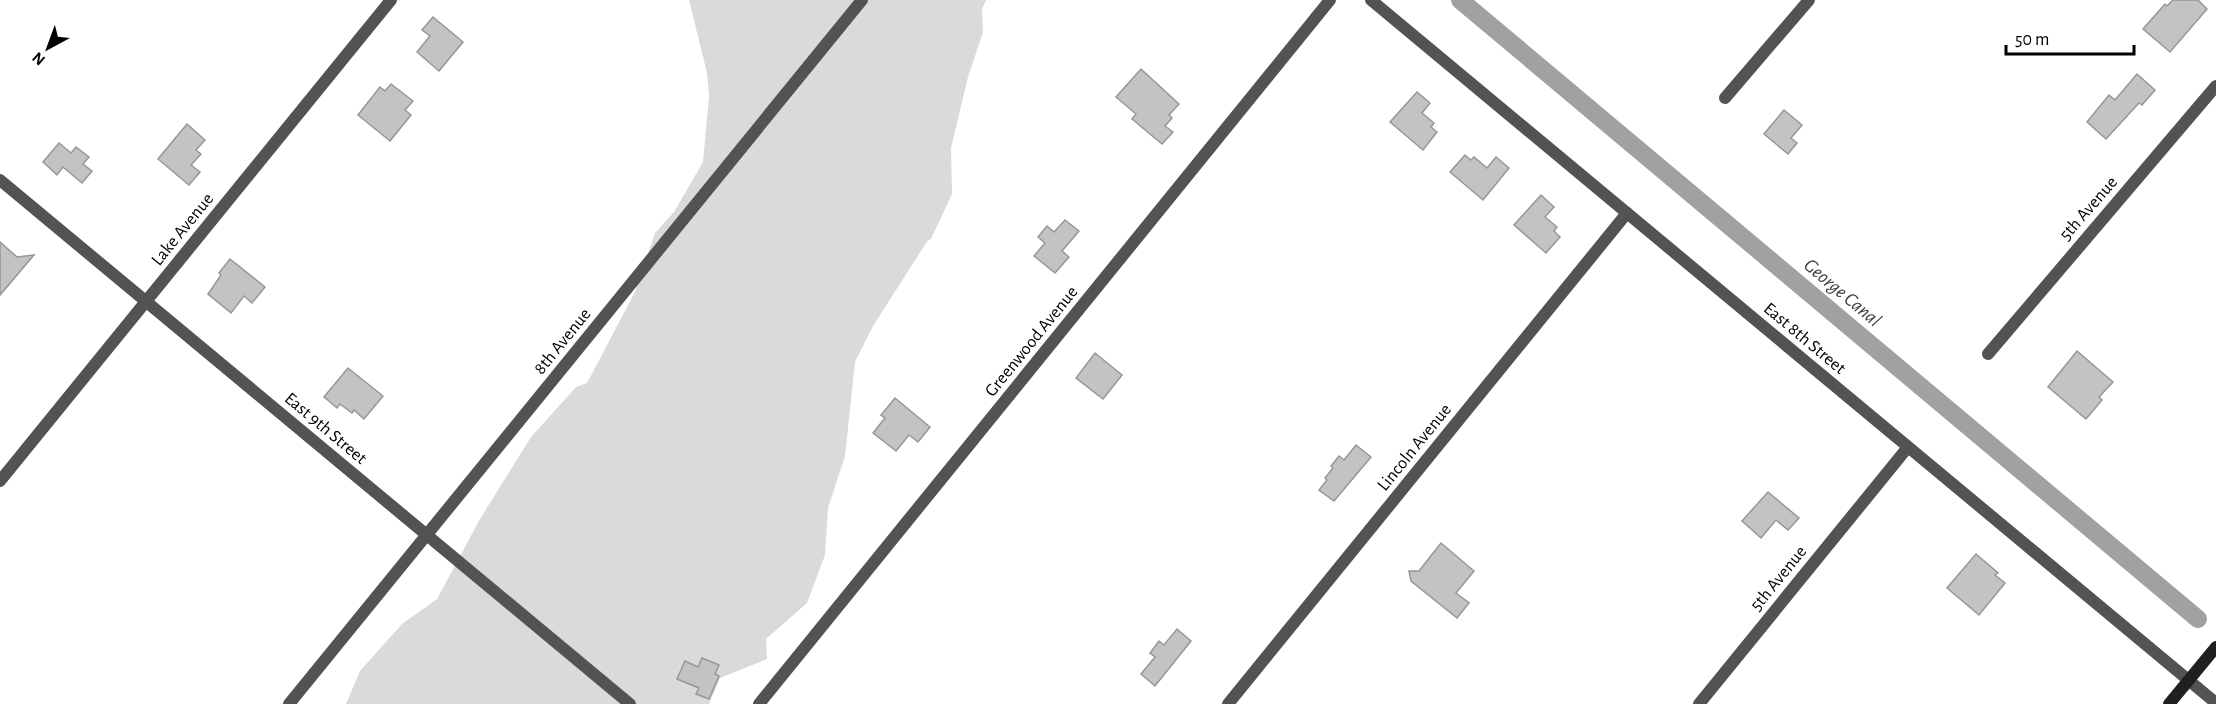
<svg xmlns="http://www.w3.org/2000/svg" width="2216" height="704" font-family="'Alegreya Sans',sans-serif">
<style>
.green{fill:#dadada}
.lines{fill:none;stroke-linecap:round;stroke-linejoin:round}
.canal{stroke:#a1a1a1;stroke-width:18}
.building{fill:#c3c3c3;stroke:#979797;stroke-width:1.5}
.street{stroke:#535353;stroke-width:12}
.secondary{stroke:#202020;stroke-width:12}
.labels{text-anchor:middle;stroke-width:5;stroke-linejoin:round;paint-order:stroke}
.street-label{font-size:18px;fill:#000;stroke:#fff}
.water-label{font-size:20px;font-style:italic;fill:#424242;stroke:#fff}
</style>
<rect width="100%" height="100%" fill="#fff"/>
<path class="green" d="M689,0H986L982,9L983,32L968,77L951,148L952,194L931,239L928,240L873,326L855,362L845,456L828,508L825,555L807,603L766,639L767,659L720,678L709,704H346L360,671L402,624L437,599L480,519L531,437L576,387L587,383L635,292L655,233L674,212L703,162L709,96L707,73Z"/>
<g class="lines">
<path class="canal" d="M1460,0L2198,619"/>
</g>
<g class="building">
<path d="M2173,0H2198L2207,9L2170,52L2143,29L2165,4L2167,6Z"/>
<path d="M433,17L463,42L439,71L417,52L430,36L422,30Z"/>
<path d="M1141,69L1179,104L1169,115L1172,118L1165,126L1173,132L1162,144L1132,119L1136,114L1116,97Z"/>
<path d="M2137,74L2155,90L2142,105L2139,103L2106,139L2087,122L2109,95L2115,100Z"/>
<path d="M391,84L413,101L405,110L411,115L390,141L358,115L380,87L385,91Z"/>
<path d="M1417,92L1430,103L1422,113L1434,123L1431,127L1437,132L1423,150L1390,122Z"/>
<path d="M1784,110L1802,125L1791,138L1797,143L1788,154L1764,134Z"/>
<path d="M187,124L205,140L196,150L201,154L191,165L200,172L189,185L158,159Z"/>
<path d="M59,143L71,153L76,147L89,157L83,164L92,171L82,183L63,167L57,175L43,162Z"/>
<path d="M1465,155L1471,160L1474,157L1487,168L1496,157L1509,168L1483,200L1450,172Z"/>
<path d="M1541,195L1554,207L1545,217L1557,227L1554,231L1560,237L1546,253L1514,225Z"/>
<path d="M1065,220L1079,231L1062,251L1069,257L1055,273L1034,256L1045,243L1038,237L1047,226L1054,232Z"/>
<path d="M0,242L17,257L34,255L0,295Z"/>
<path d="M230,259L265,287L252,303L244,296L231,313L208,294L221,275L219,273Z"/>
<path d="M2077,351L2113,382L2099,397L2102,400L2086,419L2048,387Z"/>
<path d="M1095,353L1122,375L1103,399L1076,378Z"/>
<path d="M348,368L383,396L364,419L354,410L352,413L340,404L337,408L324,397Z"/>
<path d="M895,398L930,427L918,442L909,435L896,451L873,433L885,418L881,415Z"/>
<path d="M1356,445L1371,457L1334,501L1319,490L1327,480L1325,478L1333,468L1331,466L1339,456L1344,460Z"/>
<path d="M1768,492L1799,518L1788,530L1776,520L1761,538L1742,521Z"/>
<path d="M1441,543L1474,571L1456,593L1469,603L1457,618L1411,581L1409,571H1419Z"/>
<path d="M1976,554L1998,573L1995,575L2005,583L1979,615L1947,588Z"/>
<path d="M1177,629L1191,641L1155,686L1141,674L1155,657L1150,653L1159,641L1164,645Z"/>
<path d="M702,658L719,665L715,674L719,676L709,699L696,694L699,688L677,679L685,661L698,667Z"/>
</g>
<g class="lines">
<g class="street">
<path d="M1371,0L2216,703"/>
<path d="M1725,98L1809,0"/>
<path d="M0,180L630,704"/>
<path d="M1988,354L2216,86"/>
<path d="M0,481L391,0"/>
<path d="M289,704L862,0"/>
<path d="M759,704L1330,0"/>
<path d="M1228,704L1627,213"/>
<path d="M1699,704L1908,447"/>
</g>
<path class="secondary" d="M2169,704L2216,647"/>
</g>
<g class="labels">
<g class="street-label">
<text transform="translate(2088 208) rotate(-49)" y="6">5th Avenue</text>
<text transform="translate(182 229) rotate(-51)" y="6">Lake Avenue</text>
<text transform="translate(1805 338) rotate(40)" y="6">East 8th Street</text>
<text transform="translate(562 341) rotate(-51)" y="6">8th Avenue</text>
<text transform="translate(1031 341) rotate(-51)" y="6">Greenwood Avenue</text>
<text transform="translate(326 428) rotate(40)" y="6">East 9th Street</text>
<text transform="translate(1414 447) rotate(-51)" y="6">Lincoln Avenue</text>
<text transform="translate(1778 578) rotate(-51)" y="6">5th Avenue</text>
</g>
<g class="water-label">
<text transform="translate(1843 292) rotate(40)" y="7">George Canal</text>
</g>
</g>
<g transform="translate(48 48) rotate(221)" stroke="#ffffff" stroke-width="4.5" paint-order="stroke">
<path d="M0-4.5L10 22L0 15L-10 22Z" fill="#000000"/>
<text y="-9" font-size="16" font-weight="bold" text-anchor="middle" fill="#000000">N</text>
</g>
<path d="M2006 45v9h128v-9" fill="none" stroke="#000000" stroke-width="3"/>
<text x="2015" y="45" font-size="18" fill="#000000" stroke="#ffffff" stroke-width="4.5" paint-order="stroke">50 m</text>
</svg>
